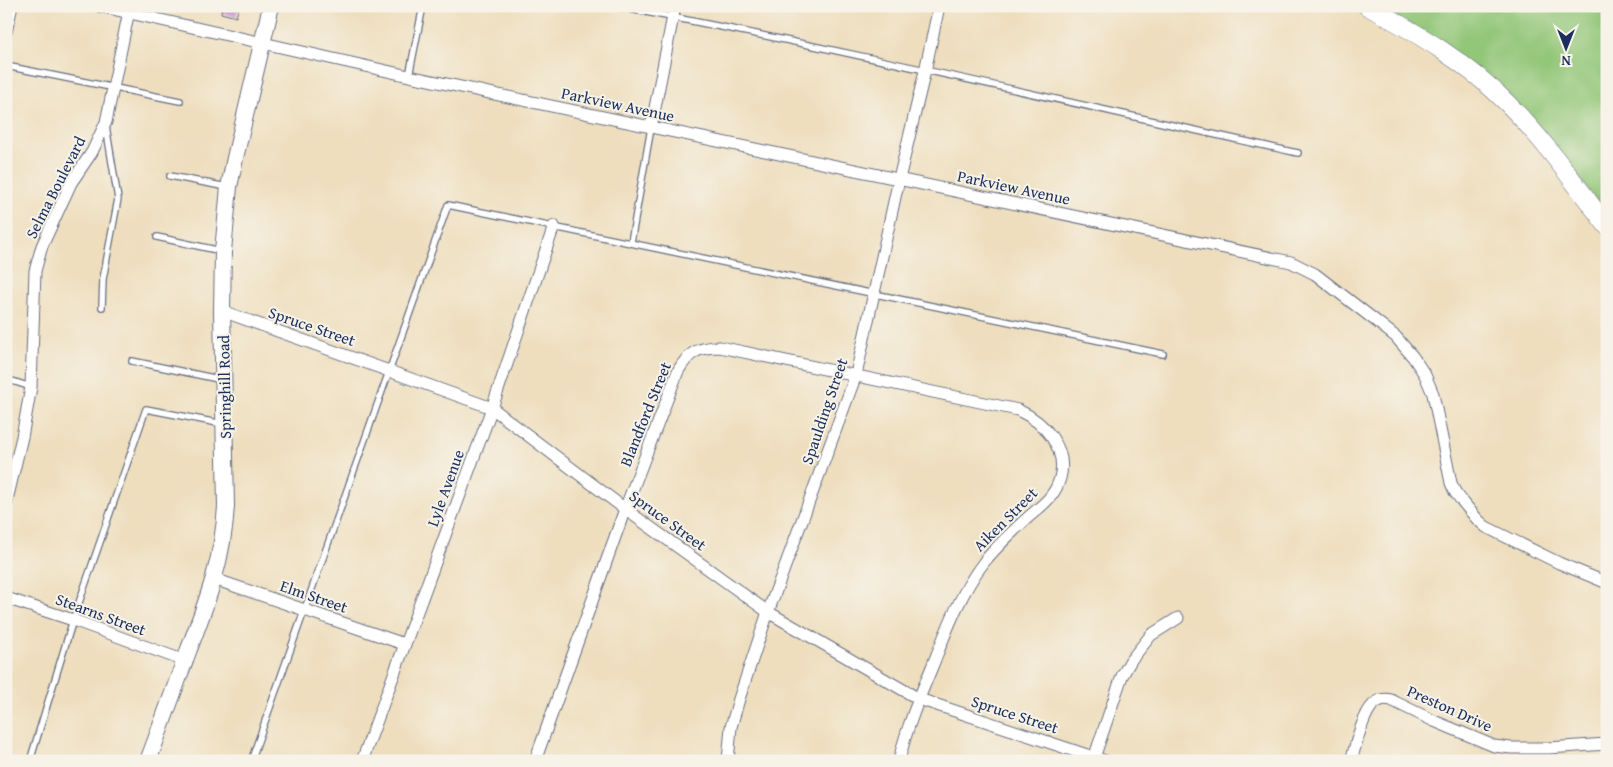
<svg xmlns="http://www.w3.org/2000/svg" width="1613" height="767" font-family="'Gentium Book Plus',serif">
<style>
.green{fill:#92c678;stroke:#567a6b}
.building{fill:#c695cf}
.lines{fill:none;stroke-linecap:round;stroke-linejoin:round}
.lane-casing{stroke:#656c80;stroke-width:8}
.street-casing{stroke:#656c80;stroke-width:13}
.secondary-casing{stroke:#656c80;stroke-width:18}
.primary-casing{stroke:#656c80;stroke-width:19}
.lane{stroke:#fff;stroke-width:5.5}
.street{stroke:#fff;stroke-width:11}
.secondary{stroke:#fff;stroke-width:16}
.primary{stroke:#fff;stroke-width:18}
.labels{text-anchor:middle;stroke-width:4;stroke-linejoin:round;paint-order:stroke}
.street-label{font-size:16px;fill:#1b2f5e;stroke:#f7f3e8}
</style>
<rect width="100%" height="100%" fill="#f7f3e8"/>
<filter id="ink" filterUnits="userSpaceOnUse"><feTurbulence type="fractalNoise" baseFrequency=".02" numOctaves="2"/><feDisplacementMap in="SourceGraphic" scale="10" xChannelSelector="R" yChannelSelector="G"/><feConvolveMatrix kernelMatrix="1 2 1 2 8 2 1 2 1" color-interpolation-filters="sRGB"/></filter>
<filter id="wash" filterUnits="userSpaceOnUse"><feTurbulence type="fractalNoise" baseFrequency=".0096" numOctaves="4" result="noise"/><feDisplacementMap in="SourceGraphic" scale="20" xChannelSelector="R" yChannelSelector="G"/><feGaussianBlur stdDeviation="1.12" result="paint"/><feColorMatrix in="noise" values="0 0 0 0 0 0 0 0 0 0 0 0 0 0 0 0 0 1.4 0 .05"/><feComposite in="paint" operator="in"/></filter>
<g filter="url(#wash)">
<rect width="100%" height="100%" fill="#eedebe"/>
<path class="green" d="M1382,6H1607V214L1564,158Z"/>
<g id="blocks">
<path class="building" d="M222,6H239L236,17L221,13Z"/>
</g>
</g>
<g filter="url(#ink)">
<use href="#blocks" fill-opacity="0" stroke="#656c80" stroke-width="1"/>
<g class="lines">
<defs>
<g id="lane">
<path d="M614,6C843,49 1070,103 1298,153"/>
<path d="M6,66L180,101"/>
<path d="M409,76L423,6"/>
<path d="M170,176L227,187"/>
<path d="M157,237L221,251"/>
<path d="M631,242L651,128"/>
<path d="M102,307L103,279L118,199L106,126"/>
<path d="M132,361L223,380"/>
<path d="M6,379L31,387"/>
<path d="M30,761L73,620L146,409L223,424"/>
<path d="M251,761L448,205L1163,354"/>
</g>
<g id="street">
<path d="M99,6L409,76L1291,262L1315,274L1376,321L1396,337L1413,357L1425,375L1433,394L1451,483L1455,492L1462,501L1477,519L1486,527L1559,563L1607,583"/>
<path d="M6,32L12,6"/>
<path d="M651,128L675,6"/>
<path d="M222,311L492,408L625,509L768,612L919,699L1105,761"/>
<path d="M6,504L22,437L31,387L35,271L42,246L71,183L92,152L106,122L130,6"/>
<path d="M214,579L404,644"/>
<path d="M6,598L73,620L185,661"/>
<path d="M362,761L492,408L554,226"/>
<path d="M535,761L625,509L678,371C689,352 698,347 720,347L1018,410C1044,422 1068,448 1060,478C1055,498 1038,508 1024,521C1010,534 996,547 984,562C960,593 946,632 932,667C919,698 906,729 899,761"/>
<path d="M728,761L731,727L739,699L768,612L856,375L899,179L925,71L939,6"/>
<path d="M1093,761L1122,676L1131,660L1151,635L1178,618"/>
<path d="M1351,761C1355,747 1363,714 1373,705C1378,700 1384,698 1391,700L1434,721L1494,746L1511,748H1548L1607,744"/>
</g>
<path id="secondary" d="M148,761C162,724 175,687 189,649C208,599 223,560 226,506L222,311L223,251L229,187L235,158L271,6"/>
<path id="primary" d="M1367,6C1417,33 1468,63 1508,104C1545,141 1575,184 1607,226"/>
</defs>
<use href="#lane" class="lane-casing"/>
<use href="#street" class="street-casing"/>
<use href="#secondary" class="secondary-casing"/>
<use href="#primary" class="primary-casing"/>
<use href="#lane" class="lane"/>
<use href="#street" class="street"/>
<use href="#secondary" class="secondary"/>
<use href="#primary" class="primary"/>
</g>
</g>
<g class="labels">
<g class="street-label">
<text transform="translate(618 104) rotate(12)" y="6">Parkview Avenue</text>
<text transform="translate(55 187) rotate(-63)" y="6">Selma Boulevard</text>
<text transform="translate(1014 187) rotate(12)" y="6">Parkview Avenue</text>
<text transform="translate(312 326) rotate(19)" y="6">Spruce Street</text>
<text transform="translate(224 387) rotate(-91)" y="6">Springhill Road</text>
<text transform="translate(824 411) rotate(-71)" y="6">Spaulding Street</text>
<text transform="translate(645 414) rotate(-68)" y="6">Blandford Street</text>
<text transform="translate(445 488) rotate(-70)" y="6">Lyle Avenue</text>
<text transform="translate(1005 519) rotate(-45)" y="6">Aiken Street</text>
<text transform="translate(668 520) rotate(36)" y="6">Spruce Street</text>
<text transform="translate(314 596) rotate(19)" y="6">Elm Street</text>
<text transform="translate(101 614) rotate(20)" y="6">Stearns Street</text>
<text transform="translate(1450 708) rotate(24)" y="6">Preston Drive</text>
<text transform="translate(1015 714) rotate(18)" y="6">Spruce Street</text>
</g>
</g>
<rect width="1613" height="767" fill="none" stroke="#f7f3e8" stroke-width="25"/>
<g transform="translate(1566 48) rotate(180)" stroke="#f7f3e8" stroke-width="4" paint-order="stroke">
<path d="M0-4L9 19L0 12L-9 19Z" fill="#1b2f5e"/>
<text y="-8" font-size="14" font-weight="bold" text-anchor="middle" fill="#1b2f5e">N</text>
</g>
</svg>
